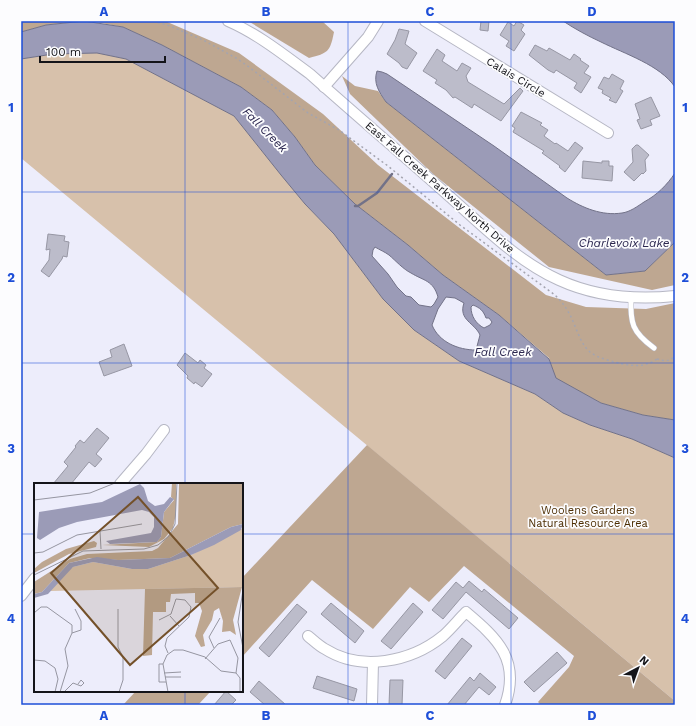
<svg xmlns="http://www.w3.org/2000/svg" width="696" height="726" font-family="'Work Sans',sans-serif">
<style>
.green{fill:#d7c1ab}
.forest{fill:#bea791}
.water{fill:#9b9bb7;stroke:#727288;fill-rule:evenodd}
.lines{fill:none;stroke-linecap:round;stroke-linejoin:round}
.stream{stroke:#727288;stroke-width:2.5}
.building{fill:#bcbcca;stroke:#9797a4}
.lane-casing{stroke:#b6b7c4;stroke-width:6}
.street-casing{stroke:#b6b7c4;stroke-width:12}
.path{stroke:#a4a4af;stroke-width:1.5;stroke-dasharray:2 3;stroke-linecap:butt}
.lane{stroke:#fff;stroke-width:5}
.street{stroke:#fff;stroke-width:10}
.grid{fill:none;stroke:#1d4ed8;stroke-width:1;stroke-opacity:0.55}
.labels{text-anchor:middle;stroke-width:3.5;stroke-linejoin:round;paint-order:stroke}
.street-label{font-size:11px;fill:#141419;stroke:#fcfcfe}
.park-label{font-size:11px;fill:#4c2d02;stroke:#fcfcfe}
.water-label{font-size:12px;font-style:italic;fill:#2c2850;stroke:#fcfcfe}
.inset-road{fill:none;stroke:#9696a1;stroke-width:1}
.view{fill:#74512a;fill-opacity:0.15;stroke:#74512a;stroke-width:2}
.inset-edge{fill:none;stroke:#141419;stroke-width:2}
.neatline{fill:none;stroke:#1d4ed8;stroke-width:1.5}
.grid-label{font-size:13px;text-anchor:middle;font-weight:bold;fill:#1d4ed8}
</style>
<rect width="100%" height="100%" fill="#ededfb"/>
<path class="green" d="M98,53L126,59L234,116L305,204L334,234L383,299L414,330L459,361L535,394L563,413L590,425L632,439L675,458V701L21,158V59L53,54Z"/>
<g class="forest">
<path d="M21,21H84L46,25L21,32Z"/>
<path d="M90,21H165L239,53L323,114L378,165L546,295L586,307L646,309L675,303V420L643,415L601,403L555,378L549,358L499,315L443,275L408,245L355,204L315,165L295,137L272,110L241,87L162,45L123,27Z"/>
<path d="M248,21H322L334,32C330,52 328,53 309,58Z"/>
<path d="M342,76L355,86L378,91L386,102L606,275L645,271L675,242V285L652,290L549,267L433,174L350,94Z"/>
<path d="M367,445L675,701V705H541L538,702L569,667L574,656L464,566L429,602L410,587L373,629L312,580L242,657V578Z"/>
<path d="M136,691H211L198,705H123Z"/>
</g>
<g class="water">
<path d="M84,21L123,27L162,45L241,87L272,110L295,137L315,165L355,204L408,245L443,275L499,315L549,359L556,378L601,403L643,415L675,420V458L632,439L590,425L563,413L535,394L459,361L414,330L383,299L334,234L305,204L281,175L234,116L126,59L97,53L53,54L21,59V32L46,25ZM375,247C380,250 385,252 389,255C396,261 403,269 411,273C424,281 433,280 438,297L434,304L431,307L419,305L411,297L406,296L397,287L388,274L372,256L373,250ZM446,297L455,298L464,303C458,320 475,323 480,335L476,350C458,350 439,342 432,325L438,309ZM473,305C480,308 483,310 486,318H489L492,322L490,325L484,328C476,324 471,316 471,307Z"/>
<path d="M563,21H675V87C660,65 625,54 601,42C588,36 575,29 563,21Z"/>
<path d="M377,71L382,72L387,74L494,146L567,198C583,208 602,216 622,213C630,212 638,206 644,202C657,195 667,185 675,173V242L645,271L606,275L386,102C379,92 373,83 377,71Z"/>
</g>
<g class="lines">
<path class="stream" d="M355,206H358L377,193L392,174"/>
</g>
<g class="building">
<path d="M481,21H489L488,31L480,30Z"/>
<path d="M517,21L524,25L521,30L525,34L514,51L506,46L509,41L500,35L508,22L514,26Z"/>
<path d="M399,29L409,31L405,44L417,53L407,69L402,67L399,63L387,54L395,40Z"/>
<path d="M535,45L547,51L549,48L570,60L574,54L581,59L580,60L589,66L584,73L591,77L581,93L574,88L577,83L556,70L554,73L548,70L529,55Z"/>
<path d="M437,49L445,55L442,61L457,71L462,63L471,68L466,76L468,82L504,104L520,88L523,91L501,121L474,104L472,108L455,97L453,98L446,90L435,83L437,80L423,71Z"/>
<path d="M612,74L624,81L620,89L623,91L616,103L609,100L611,98L602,93L603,90L598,88L604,77L609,79Z"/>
<path d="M651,97L660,116L650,120L652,125L641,129L637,120L640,119L635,104Z"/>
<path d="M521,112L542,123L540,125L548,130L544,136L555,144L556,143L568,151L575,142L583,148L565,172L559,167L560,166L542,153L544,151L513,132L515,128L512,126Z"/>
<path d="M636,145H638L649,155L645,160L646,171L643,174L642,173L634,181L624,172L633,162L632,149Z"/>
<path d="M583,161L602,163V161H609V166H613L612,181L582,178Z"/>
<path d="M48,234L65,236L64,241L69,242L67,257L63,256L62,259L49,277L41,271L49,260L50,249L46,250Z"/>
<path d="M124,344L132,366L104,376L99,362L112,357L110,350Z"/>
<path d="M185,353L198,363L200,360L206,365L204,368L212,374L202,387L195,382L194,384L187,378L188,376L177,365Z"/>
<path d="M97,428L109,438L96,454L102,459L95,467L89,462L71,484H53L68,466L64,462L76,447L75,446L80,440L84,443Z"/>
<path d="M469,581L482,592L484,589L518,618L509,629L466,592L443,619L432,610L456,582L463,588Z"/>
<path d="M331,603L364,631L355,643L321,614Z"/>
<path d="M413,603L423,612L391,649L381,641Z"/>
<path d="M297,604L307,612L269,657L259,648Z"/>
<path d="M462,638L472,646L445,679L435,671Z"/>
<path d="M557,652L567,663L534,692L524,682Z"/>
<path d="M480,673L496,687L489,695L479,687L464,705H447L470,677L474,681Z"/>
<path d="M317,676L357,689L354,701L313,688Z"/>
<path d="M390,680H403L402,705H389Z"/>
<path d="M259,681L286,705H265L250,692Z"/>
<path d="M226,691L236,700L231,705H214Z"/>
</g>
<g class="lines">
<defs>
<path id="lane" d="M631,297C630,323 632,332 654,348"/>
<g id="street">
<path d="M228,21C258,34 284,55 310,74C356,115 403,155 449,196C483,226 517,261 559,280C596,297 636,300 675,296"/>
<path d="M425,21L608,133"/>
<path d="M324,87L368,37L378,21"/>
<path d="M120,484L146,454L164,430"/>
<path d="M21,596L35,578"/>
<path d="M308,636C313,640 319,646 325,649C361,672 411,662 443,636C451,629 458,620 466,612C497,638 521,660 505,705"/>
<path d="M372,705L373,662"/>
</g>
</defs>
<use href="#lane" class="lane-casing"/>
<use href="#street" class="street-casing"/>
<g class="path">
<path d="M153,21L170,26L203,40L236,58L249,67L308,113L339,130L388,166L460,225L555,295C561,301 566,307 570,315C576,326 580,344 590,352C599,359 612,361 622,364C636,366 645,367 657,359"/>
<path d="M657,359C664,361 668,362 674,357H675"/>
</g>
<use href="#lane" class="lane"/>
<use href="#street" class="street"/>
</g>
<path class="grid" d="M185,21V484M348,21V705M511,21V705M21,192H675M21,363H675M21,534H35M242,534H675M185,691V705"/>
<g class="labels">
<g class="street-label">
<text transform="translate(516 77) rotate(31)" y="4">Calais Circle</text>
<text transform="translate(440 187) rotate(41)" y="4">East Fall Creek Parkway North Drive</text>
</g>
<g class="park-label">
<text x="588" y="514">Woolens Gardens<tspan x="588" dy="13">Natural Resource Area</tspan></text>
</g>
<g class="water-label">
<text transform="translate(265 130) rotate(45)" y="4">Fall Creek</text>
<text x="624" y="247">Charlevoix Lake</text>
<text x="503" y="356">Fall Creek</text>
</g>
</g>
<g transform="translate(34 483)">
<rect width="209" height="209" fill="#ededfb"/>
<path d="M209,45L208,104L16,108L29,91L39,84L59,79L98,86H114L157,72Z" fill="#d7c1ab"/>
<path d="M138,0H142V31L139,45L130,56L115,64L68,62L123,59L127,54L130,29L140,17L137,14ZM145,0H209V41L197,44L136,75L84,77L56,75L35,80L8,109L0,111V99L36,76L53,71L118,68L124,65L144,41ZM60,58L63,60L62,64L35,71L0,90V86L8,79L32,66ZM208,104L199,137L202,152L196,148L188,149L189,138L185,125L180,128L178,137L169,152L171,163L167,164L161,153L168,128L165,120H161V110L137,111L136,119H132V129H119L118,172L109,173L111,106Z" fill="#bea791"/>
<path d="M106,1L110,5L114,18L121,23L130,21L136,14L140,16L130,29L127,54L123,59L76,61L72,58L117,50L120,44V34L115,29L108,27L43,39L25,45L6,57L3,55L5,29L68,19ZM209,41L207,47L180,62L157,72L114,86H98L59,79L39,84L14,111L0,115V111L8,109L35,80L63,74L84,77L136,75L197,44Z" fill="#9b9bb7"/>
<path class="inset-road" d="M0,17L56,10L81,0M66,48L67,66M0,70L9,69L43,52L108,41M0,92L49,68L110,66L124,62L135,53L141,41L143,0M209,107L204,139L209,165M84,126V164L89,174V197L85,209M0,130L7,124H13L38,142V150L31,166L34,183L26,209M136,133L145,143M125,137L137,131L142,116L151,117L157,124L155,134L133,155L131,163L134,170M38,150L47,147V138L41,126M180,165L175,154L186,135M171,176L184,161L196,157L204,175L202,190M0,177L11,178L21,185L24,196L21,209M129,181H125V199H132M130,190L147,189M202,190L206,195V209M131,194H147M30,209L39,200L47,203L50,200L47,197L44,201M134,209L129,181L133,172L140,167H149L171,174L187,188L202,190"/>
<path class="view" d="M104,14L184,105L96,182L17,90Z"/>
<rect width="209" height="209" class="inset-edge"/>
</g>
<rect width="696" height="726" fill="none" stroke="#fcfcfe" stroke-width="44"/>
<g transform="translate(638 668) rotate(41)" stroke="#fcfcfe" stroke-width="3" paint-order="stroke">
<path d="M0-3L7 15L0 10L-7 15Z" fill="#141419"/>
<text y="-6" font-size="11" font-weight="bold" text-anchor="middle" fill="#141419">N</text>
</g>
<path d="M40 56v6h125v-6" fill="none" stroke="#141419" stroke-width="2"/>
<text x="46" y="56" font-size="12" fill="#141419" stroke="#fcfcfe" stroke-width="3" paint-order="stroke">100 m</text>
<rect x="22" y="22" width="652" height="682" class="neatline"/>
<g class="grid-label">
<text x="104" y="16">A</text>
<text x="266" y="16">B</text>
<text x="430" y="16">C</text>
<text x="592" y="16">D</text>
<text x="11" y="112">1</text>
<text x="685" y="112">1</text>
<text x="11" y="282">2</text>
<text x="685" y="282">2</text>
<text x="11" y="453">3</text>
<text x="685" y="453">3</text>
<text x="11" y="623">4</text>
<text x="685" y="623">4</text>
<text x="104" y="720">A</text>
<text x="266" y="720">B</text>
<text x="430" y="720">C</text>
<text x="592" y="720">D</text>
</g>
</svg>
